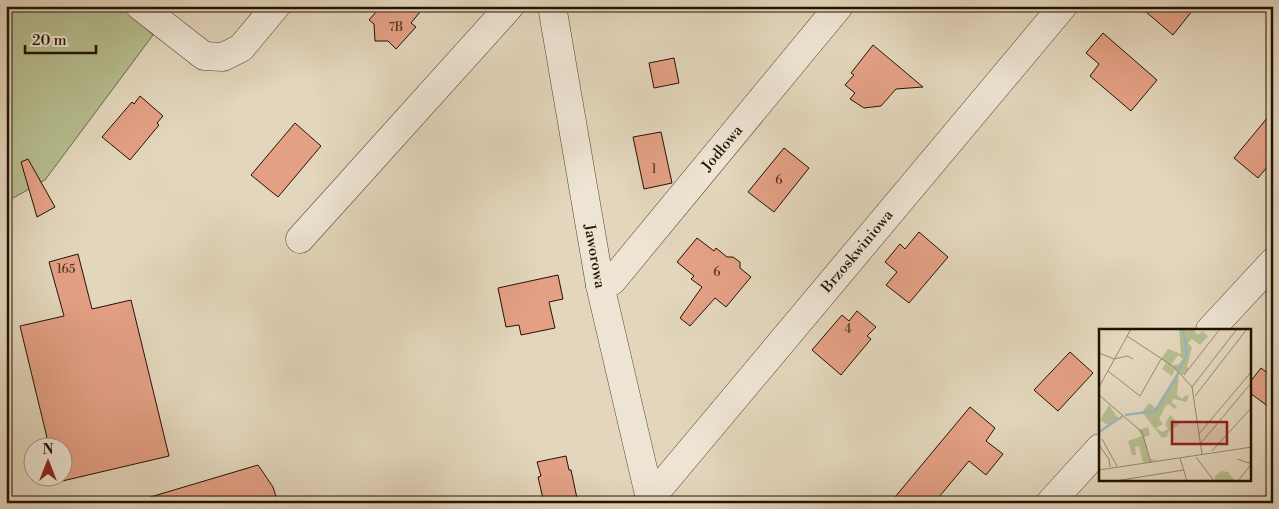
<svg xmlns="http://www.w3.org/2000/svg" width="1279" height="509" font-family="'Libre Bodoni',serif">
<style>
.green{fill:#b6bd8f;stroke:#6c6848}
.building{fill:#e3a085;stroke:#231300}
.lines{fill:none;stroke-linecap:round;stroke-linejoin:round}
.minor-casing{stroke:#53442f;stroke-width:29}
.minor{stroke:#ede4d3;stroke-width:28}
.labels{text-anchor:middle;stroke-width:5;stroke-linejoin:round;paint-order:stroke}
.number-label{font-size:12px;fill:#533621}
.street-label{font-size:15px;fill:#231300;stroke:#ede4d3}
.inset-river{fill:none;stroke:#9bb6bc;stroke-width:2.5}
.inset-road{fill:none;stroke:#968871;stroke-width:1}
.view{fill:#8f2418;fill-opacity:0.15;stroke:#8f2418;stroke-width:2.5}
.inset-edge{fill:none;stroke:#231300;stroke-width:2.5}
</style>
<rect width="100%" height="100%" fill="#e3d6bc"/>
<filter id="stains"><feTurbulence type="fractalNoise" baseFrequency=".004" numOctaves="4"/><feColorMatrix values="0 0 0 0 .2 0 0 0 0 .09 0 0 0 0 .02 0 0 0 .5 -.17"/></filter>
<radialGradient id="worn" r=".72"><stop offset=".6" stop-color="#630" stop-opacity="0"/><stop offset="1" stop-color="#630" stop-opacity=".3"/></radialGradient>
<path class="green" d="M6,6H122L153,35L45,180L6,202Z"/>
<g class="building">
<path d="M381,6H425L411,23L416,27L396,49L388,41H375L374,24L369,20Z"/>
<path d="M1139,6H1196L1173,35Z"/>
<path d="M1103,33L1157,80L1131,111L1090,76L1099,64L1086,53Z"/>
<path d="M873,45L923,87L896,89L881,106L864,108L850,99L855,93L845,85L854,75L851,73Z"/>
<path d="M674,58L679,83L654,88L649,63Z"/>
<path d="M140,96L163,116L157,123L159,125L130,160L102,137L132,102L134,104Z"/>
<path d="M1273,111V160L1258,178L1234,158Z"/>
<path d="M295,123L321,146L278,197L251,175Z"/>
<path d="M661,132L672,183L644,189L633,137Z"/>
<path d="M784,148L809,168L774,212L748,192Z"/>
<path d="M28,159L55,207L37,217L21,162Z"/>
<path d="M919,232L948,257L909,303L886,285L897,272L885,262L900,244L905,249Z"/>
<path d="M697,238L714,251L716,248L727,257H733L740,262V268L751,277L726,307L715,298L690,326L680,318L702,287L691,279L694,276L677,262Z"/>
<path d="M78,254L92,309L131,300L169,456L58,482L57,476H62V446H49L20,326L64,316L49,262Z"/>
<path d="M558,275L563,299L549,302L555,328L521,335L519,325L506,327L498,288Z"/>
<path d="M857,311L876,327L867,336L871,339L841,375L812,350L842,315L849,321Z"/>
<path d="M1070,352L1093,373L1058,411L1034,390Z"/>
<path d="M1261,368L1273,377V410L1250,393V382Z"/>
<path d="M970,407L995,428L986,441L1003,454L986,475L969,461L934,503H890Z"/>
<path d="M566,456L569,470H571L578,503H544L538,477L541,476L537,462Z"/>
<path d="M258,465L273,487L278,503H148L147,498Z"/>
</g>
<g class="lines">
<defs>
<g id="minor">
<path d="M140,6L204,56L223,57L241,48L276,6"/>
<path d="M552,6L600,285L651,503"/>
<path d="M300,239L510,6"/>
<path d="M600,285L612,281L839,6"/>
<path d="M1210,330L1273,262"/>
<path d="M649,492L661,486L1063,6"/>
<path d="M1050,503L1100,448"/>
</g>
</defs>
<use href="#minor" class="minor-casing"/>
<use href="#minor" class="minor"/>
</g>
<g class="labels">
<g class="number-label">
<text x="396" y="31">7B</text>
<text x="654" y="173">1</text>
<text x="779" y="184">6</text>
<text x="66" y="273">165</text>
<text x="717" y="276">6</text>
<text x="848" y="333">4</text>
</g>
<g class="street-label">
<text transform="translate(722 148) rotate(-50)" y="5">Jodłowa</text>
<text transform="translate(857 251) rotate(-50)" y="5">Brzoskwiniowa</text>
<text transform="translate(595 256) rotate(80)" y="5">Jaworowa</text>
</g>
</g>
<g transform="translate(1099 329)">
<rect width="152" height="152" fill="#e3d6bc"/>
<path d="M80,0H94L99,6L103,2L109,7L101,16L93,10L89,14L93,18L88,38L90,40L84,46L80,44L78,66L83,70L87,66L90,68L87,73L75,70L72,73L78,77L76,80L69,75L66,78L60,90L64,95L57,99L63,103L69,100L66,95L71,86L80,95L68,105L70,107L63,109L43,83L50,74L58,80L79,43L76,41L73,47L63,40L67,34L75,37V35L79,36L84,30L79,26L72,36L62,30L69,20L82,25ZM10,76L19,89L9,96L1,91ZM49,98L51,106L45,108L51,130L58,131L44,134L40,117L36,118L37,126H33L29,112L43,107L39,101ZM123,142L129,143L136,152H116V147Z" fill="#b6bd8f"/>
<path class="inset-river" d="M80,41L88,25L84,0M26,86L56,82L80,43M0,103L24,87"/>
<path class="inset-road" d="M28,7L75,38L93,58L103,125M0,24L15,30L28,27L34,30M9,42L41,67L62,30M85,46L121,0M0,58L32,0M93,58L138,0M0,66L43,103L52,134M96,67L148,0M99,106L153,42M3,110L18,137M102,114L153,53M0,116L10,130L11,138M113,122L153,78M97,128L115,152M81,129L88,152M138,130L150,134L153,130M0,141L153,118M140,151L153,134M16,152L85,141"/>
<path class="view" d="M73,93H128V115H73Z"/>
<rect width="152" height="152" class="inset-edge"/>
</g>
<rect width="1279" height="509" fill="none" stroke="#e3d6bc" stroke-width="25"/>
<rect x="8" y="8" width="1264" height="494" fill="none" stroke="#231300" stroke-width="2.5"/>
<rect x="12" y="12" width="1254" height="484" fill="none" stroke="#231300"/>
<g transform="translate(48 462)"><circle r="24" fill="#ede4d3" stroke="#9c907f"/>
<path d="M0-4L9 19L0 12L-9 19Z" fill="#8f2418"/>
<text y="-8" font-size="14" font-weight="bold" text-anchor="middle" fill="#231300">N</text>
</g>
<path d="M25 45v8h71v-8" fill="none" stroke="#231300" stroke-width="2.5"/>
<text x="32" y="45" font-size="15" fill="#231300" stroke="#ede4d3" stroke-width="4" paint-order="stroke">20 m</text>
<rect width="100%" height="100%" filter="url(#stains)"/>
<rect width="100%" height="100%" fill="url(#worn)"/>
</svg>
